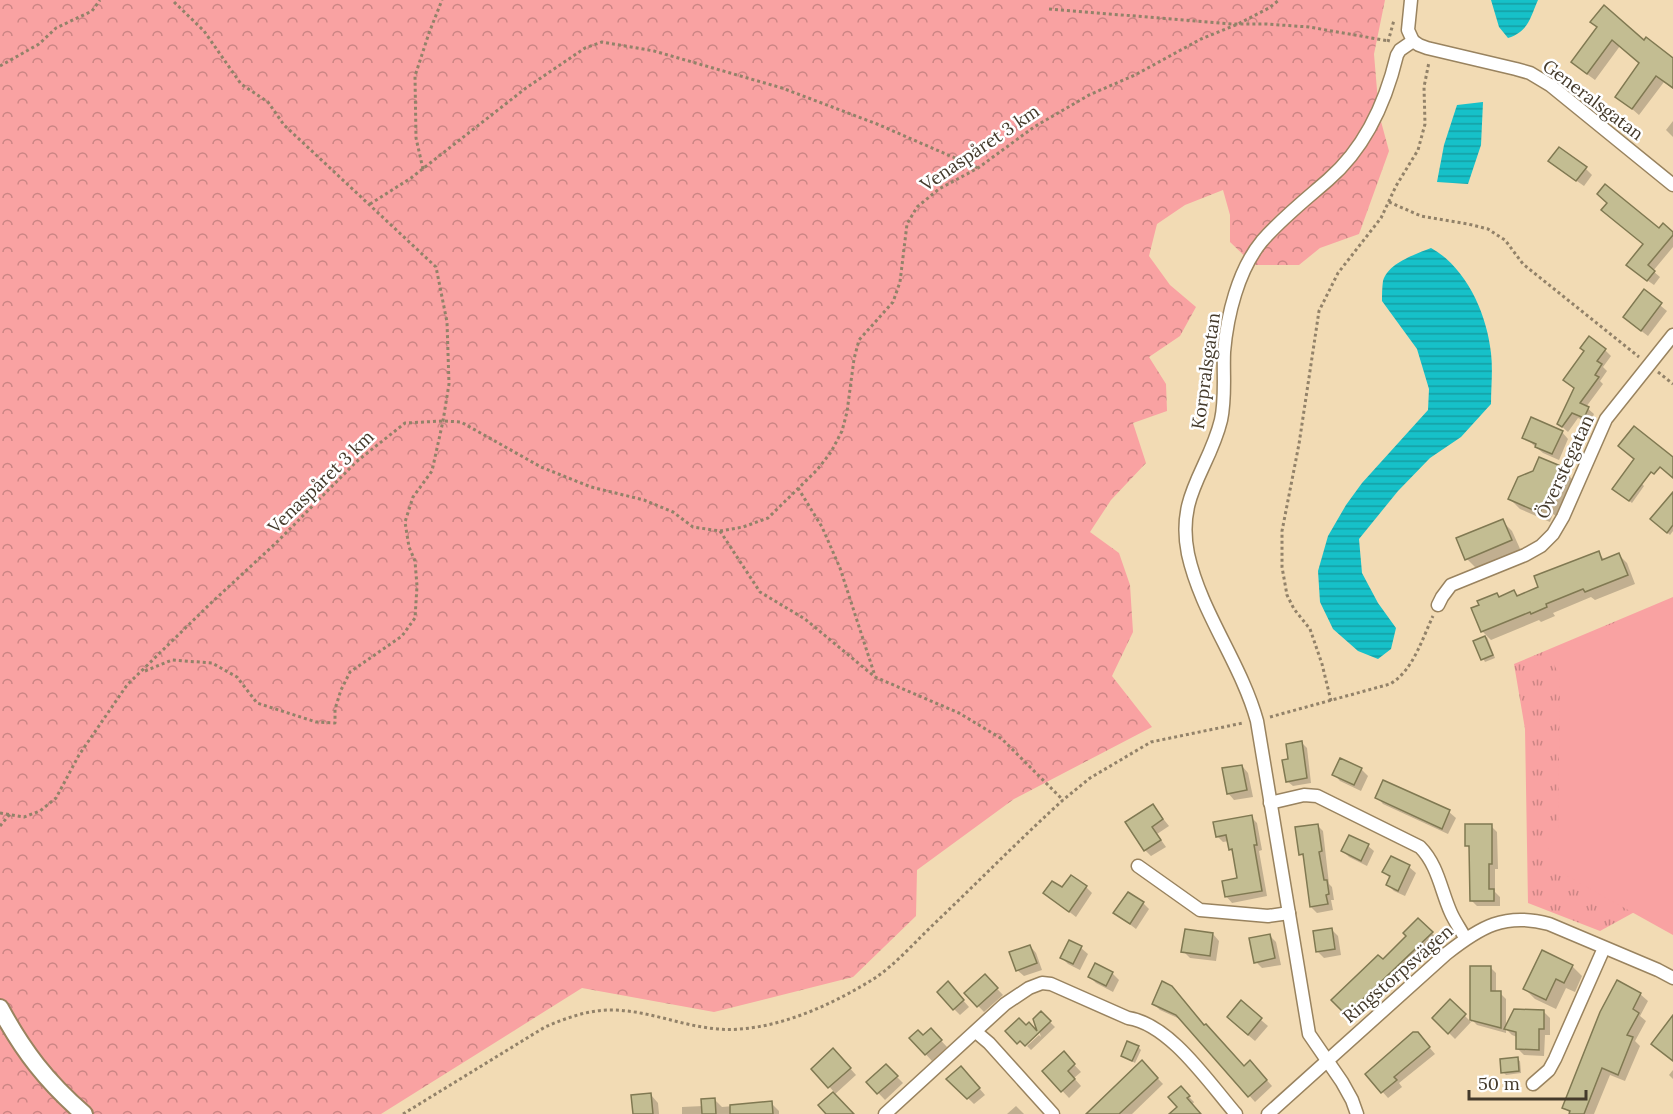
<svg xmlns="http://www.w3.org/2000/svg" width="1673" height="1114" font-family="Lora,serif">
<style>
.grass{fill:url(#grass-tufts)}
.forest{fill:url(#forest-crowns)}
.park{fill:#f9a2a2}
.water{fill:url(#water-rules)}
.shadow{fill:#0003}
.building{fill:#c3bd92;stroke:#807952;stroke-width:1.5}
.lines{fill:none;stroke-linecap:round;stroke-linejoin:round}
.street-casing{stroke:#99835f;stroke-width:15}
.secondary-casing{stroke:#99835f;stroke-width:20}
.path{stroke:#928269;stroke-width:3;stroke-dasharray:3 3;stroke-linecap:butt}
.street{stroke:#fff;stroke-width:12}
.secondary{stroke:#fff;stroke-width:16}
.labels{text-anchor:middle;stroke-width:5;stroke-linejoin:round;paint-order:stroke}
.street-label{font-size:18px;fill:#443a2b;stroke:#fff}
</style>
<defs>
<pattern id="grass-tufts" width="24" height="20" patternUnits="userSpaceOnUse" patternTransform="scale(1.5)"><rect width="24" height="20" fill="#f9a2a2"/><path d="M3 7l-1-3M5 7V3M7 7l1-3M15 17l-1-3M17 17v-4M19 17l1-3" fill="none" stroke="#cb8584"/></pattern>
<pattern id="forest-crowns" width="20" height="18" patternUnits="userSpaceOnUse" patternTransform="scale(1.5)"><rect width="20" height="18" fill="#f9a2a2"/><path d="M2 6a3 3 0 1 1 6 0M12 15a3 3 0 1 1 6 0" fill="none" stroke="#cb8584"/></pattern>
<pattern id="water-rules" width="6" height="5" patternUnits="userSpaceOnUse" patternTransform="scale(1.5)"><rect width="6" height="5" fill="#16c1c9"/><path d="M0 2.5h6" fill="none" stroke="#169ea3"/></pattern>
</defs>
<rect width="100%" height="100%" fill="#f2dbb4"/>
<path class="grass" d="M1673,597V928L1640,909L1600,931L1528,903L1525,729L1514,664Z"/>
<path class="forest" d="M0,0H1385L1374,54L1379,114L1389,151L1359,234L1320,248L1299,265H1254L1230,242V215L1223,190L1185,205L1157,224L1149,256L1170,285L1196,307L1180,336L1149,357L1166,384L1167,411L1133,423L1146,463L1111,500L1090,532L1119,553L1130,585L1133,632L1112,676L1152,727L1014,799L917,870L916,916L853,977L714,1012L582,988L381,1114H0Z"/>
<path class="park" d="M1673,598V935L1558,871V855L1548,850L1558,829L1560,677L1552,660L1560,656V646Z"/>
<g class="water">
<path d="M1491,0H1538C1530,18 1529,31 1508,38L1499,27Z"/>
<path d="M1483,102L1481,145L1468,184L1437,182L1444,145L1457,105Z"/>
<path d="M1431,248C1466,267 1487,314 1491,353C1493,370 1491,387 1491,404L1461,437L1430,458L1398,491L1359,539L1362,573L1378,603L1396,628L1391,649L1378,659L1358,651L1333,629L1320,602L1318,571L1328,536L1346,505L1362,483L1428,410L1429,389L1417,349L1382,301C1382,295 1382,288 1383,281C1388,263 1416,254 1431,248Z"/>
</g>
<g class="shadow">
<path d="M1598,28L1644,42L1673,59V89L1664,82L1639,115L1617,96L1641,64L1620,46L1595,80L1580,69L1573,62Z"/>
<path d="M1673,121V137L1666,130Z"/>
<path d="M1557,167L1586,169L1592,175L1584,186Z"/>
<path d="M1659,230L1673,234V247L1653,271L1660,277L1654,285L1634,271Z"/>
<path d="M1644,292L1667,311L1648,336L1631,323Z"/>
<path d="M1605,350L1611,356L1603,367L1607,371L1600,381L1603,384L1586,407L1594,414L1590,423L1578,418L1568,432L1559,424L1575,388Z"/>
<path d="M1562,432L1568,439L1559,460L1543,453L1524,437Z"/>
<path d="M1562,469L1572,479L1556,516L1553,514L1550,522L1520,509L1510,499Z"/>
<path d="M1642,484L1644,486L1632,503L1617,491Z"/>
<path d="M1673,509V531L1670,535L1655,522Z"/>
<path d="M1502,521L1512,531L1521,551L1477,569L1467,559Z"/>
<path d="M1598,553L1605,560L1618,554L1627,563L1635,584L1595,600L1591,597L1553,613L1555,616L1541,622L1539,620L1491,640L1482,631L1497,594L1500,598L1514,592L1519,596L1540,587Z"/>
<path d="M1487,637L1495,658L1485,662L1475,642Z"/>
<path d="M1302,743L1307,748L1311,783L1293,786L1287,781L1290,760Z"/>
<path d="M1341,760L1361,769L1368,776L1361,791L1340,781L1334,774Z"/>
<path d="M1242,766L1248,773L1253,797L1234,800L1228,793Z"/>
<path d="M1384,782L1449,812L1456,818L1448,834L1383,804L1377,797Z"/>
<path d="M1153,806L1169,826L1157,834L1166,847L1151,856L1145,850Z"/>
<path d="M1251,817L1257,823L1262,850L1259,851L1267,896L1232,903L1226,896L1239,879L1234,853L1230,849L1229,841L1223,842L1217,836Z"/>
<path d="M1317,825L1323,831L1329,884L1332,887L1334,900H1331L1333,910L1317,913L1311,907L1305,858L1301,854Z"/>
<path d="M1491,826L1497,832L1498,869H1495V892L1500,897V906H1477L1471,900L1470,849L1467,845Z"/>
<path d="M1368,846L1374,851L1367,866L1349,857L1343,851Z"/>
<path d="M1391,858L1409,867L1416,873L1405,896L1394,891L1388,885L1391,879L1384,872Z"/>
<path d="M1086,887L1092,893L1076,917L1045,893Z"/>
<path d="M1143,903L1149,909L1136,929L1115,913Z"/>
<path d="M1418,920L1438,939L1354,1020L1333,1000L1383,961L1408,936Z"/>
<path d="M1332,930L1338,936L1341,955L1324,958L1317,951Z"/>
<path d="M1213,934L1219,941L1216,961L1190,958L1183,951Z"/>
<path d="M1270,936L1276,942L1281,965L1262,968L1256,962Z"/>
<path d="M1030,946L1036,953L1042,970L1024,976L1017,970Z"/>
<path d="M1081,948L1088,954L1080,970L1068,964L1061,957Z"/>
<path d="M1095,965L1112,973L1119,980L1113,992L1096,983L1089,976Z"/>
<path d="M1572,966L1582,976L1575,992L1566,988L1556,1009L1535,999L1525,989Z"/>
<path d="M1471,967H1490L1496,973V993H1500L1506,999V1028L1543,1011L1550,1018V1035H1545L1544,1056L1524,1055L1517,1048V1037L1512,1035L1506,1029V1033L1477,1025L1473,1021L1471,1022Z"/>
<path d="M985,976L1003,995L984,1012L966,993Z"/>
<path d="M954,990L969,1007L960,1015L954,1009Z"/>
<path d="M1640,994L1648,1001L1640,1016L1646,1021L1635,1041L1640,1046L1625,1081L1610,1075L1594,1114H1571L1564,1107Z"/>
<path d="M1450,1001L1471,1022L1455,1039L1434,1018Z"/>
<path d="M1241,1003L1268,1026L1255,1041L1235,1024Z"/>
<path d="M1154,1004L1205,1027L1244,1068H1256L1272,1086L1255,1102L1182,1020L1160,1010Z"/>
<path d="M1041,1013L1055,1027L1031,1050L1027,1046L1039,1035L1041,1037L1039,1031Z"/>
<path d="M931,1030L947,1047L932,1061L911,1038L923,1037Z"/>
<path d="M1423,1040L1435,1054L1399,1083L1402,1087L1388,1098L1367,1074Z"/>
<path d="M1138,1047L1141,1050L1135,1063L1123,1056Z"/>
<path d="M1063,1053L1081,1072L1074,1078L1081,1086L1069,1098L1044,1071Z"/>
<path d="M840,1057L856,1075L834,1095L852,1114H828L820,1106L835,1093L813,1069Z"/>
<path d="M1517,1059L1520,1061L1521,1073L1506,1075L1503,1072Z"/>
<path d="M1142,1062L1163,1084L1132,1114H1093Z"/>
<path d="M886,1066L903,1083L885,1100L868,1082Z"/>
<path d="M1673,1070V1079L1669,1075Z"/>
<path d="M967,1074L985,1095L974,1104L948,1079Z"/>
<path d="M1186,1094L1194,1102L1192,1105L1200,1114H1171L1179,1107Z"/>
<path d="M651,1095L658,1103L659,1114H634Z"/>
<path d="M715,1100L722,1107L771,1103L779,1111V1114H682V1107L703,1106Z"/>
<path d="M1016,1106L1024,1114H1007Z"/>
</g>
<g class="building">
<path d="M1604,5L1644,40L1646,37L1673,58V88L1656,76L1632,109L1615,97L1639,63L1612,40L1587,74L1571,62L1597,27L1590,22Z"/>
<path d="M1559,147L1587,167L1576,181L1548,161Z"/>
<path d="M1605,184L1659,228L1663,223L1673,232V235L1648,265L1655,271L1647,281L1626,265L1643,244L1601,210L1607,203L1597,194Z"/>
<path d="M1644,289L1662,303L1641,331L1623,317Z"/>
<path d="M1589,336L1606,349L1597,361L1602,364L1595,375L1599,377L1580,403L1589,407L1584,418L1572,413L1562,427L1557,424L1574,388L1563,380L1584,351L1580,348Z"/>
<path d="M1531,417L1563,431L1552,454L1535,447L1536,444L1522,438Z"/>
<path d="M1634,426L1673,457V478L1660,467L1654,474L1651,472L1629,501L1612,489L1634,459L1618,446Z"/>
<path d="M1539,457L1563,467L1546,507L1543,505L1540,513L1508,499L1518,477L1533,471Z"/>
<path d="M1673,492V525L1667,533L1650,519Z"/>
<path d="M1503,519L1512,540L1465,560L1456,538Z"/>
<path d="M1599,551L1602,560L1619,553L1628,575L1585,592L1583,589L1546,604L1547,607L1531,614L1530,612L1481,632L1471,608L1479,605L1477,601L1497,593L1499,597L1514,590L1517,596L1538,587L1534,576Z"/>
<path d="M1485,636L1493,655L1481,660L1473,641Z"/>
<path d="M1302,741L1307,778L1286,782L1282,760L1288,759L1286,744Z"/>
<path d="M1340,758L1362,768L1354,785L1332,775Z"/>
<path d="M1242,765L1247,790L1227,794L1222,768Z"/>
<path d="M1383,780L1450,810L1442,829L1375,798Z"/>
<path d="M1153,804L1163,819L1152,827L1161,840L1144,851L1125,822Z"/>
<path d="M1252,815L1257,845H1254L1262,891L1225,897L1222,881L1237,878L1232,849L1229,850L1226,835L1216,837L1213,822Z"/>
<path d="M1318,824L1322,851L1319,852L1324,880H1327L1329,894L1326,895L1328,904L1310,907L1303,854L1299,855L1295,827Z"/>
<path d="M1465,824H1492V864H1489V889H1494V901H1470L1469,846H1465Z"/>
<path d="M1349,835L1369,844L1361,861L1341,851Z"/>
<path d="M1391,856L1410,865L1398,891L1386,885L1390,876L1382,872Z"/>
<path d="M1071,875L1087,886L1069,912L1043,893L1052,881L1062,887Z"/>
<path d="M1128,892L1144,902L1130,924L1113,913Z"/>
<path d="M1418,918L1433,932L1346,1015L1331,1000L1378,955L1383,959L1406,936L1403,933Z"/>
<path d="M1332,928L1335,949L1316,952L1313,931Z"/>
<path d="M1185,929L1213,933L1210,956L1181,952Z"/>
<path d="M1270,934L1275,958L1254,963L1249,938Z"/>
<path d="M1069,940L1082,946L1073,964L1060,958Z"/>
<path d="M1030,945L1037,963L1016,971L1009,952Z"/>
<path d="M1542,950L1573,965L1564,983L1556,979L1546,1000L1523,989Z"/>
<path d="M1095,963L1113,972L1106,986L1088,977Z"/>
<path d="M1470,966H1491V991H1501V1028L1470,1020Z"/>
<path d="M985,974L998,988L977,1007L964,993Z"/>
<path d="M1617,980L1641,993L1633,1009L1639,1013L1627,1035L1633,1037L1618,1075L1602,1068L1584,1114H1569L1570,1111L1562,1108L1600,1012Z"/>
<path d="M948,981L964,1000L953,1010L937,992Z"/>
<path d="M1162,981L1172,986L1204,1025L1206,1024L1244,1066L1250,1060L1267,1080L1248,1097L1176,1015L1152,1004Z"/>
<path d="M1450,999L1466,1014L1448,1034L1432,1018Z"/>
<path d="M1241,1000L1262,1018L1248,1035L1227,1017Z"/>
<path d="M1514,1009L1544,1010V1029H1539V1050L1516,1049V1032L1504,1029Z"/>
<path d="M1041,1011L1051,1021L1025,1046L1020,1041L1017,1044L1005,1031L1019,1018L1026,1025L1029,1022L1037,1031L1033,1019Z"/>
<path d="M1673,1015V1061L1651,1044Z"/>
<path d="M931,1028L942,1040L925,1055L909,1038L918,1030L923,1035Z"/>
<path d="M1413,1032H1418L1430,1047L1394,1077L1397,1080L1381,1093L1365,1074Z"/>
<path d="M1127,1041L1139,1046L1132,1061L1121,1056Z"/>
<path d="M833,1048L851,1068L828,1088L811,1069Z"/>
<path d="M1064,1051L1075,1064L1068,1071L1075,1079L1061,1092L1042,1071Z"/>
<path d="M1518,1057L1519,1071L1501,1073L1500,1059Z"/>
<path d="M1142,1060L1158,1078L1119,1114H1086Z"/>
<path d="M886,1064L898,1076L877,1094L866,1082Z"/>
<path d="M961,1066L980,1088L967,1099L946,1079Z"/>
<path d="M1181,1086L1190,1096L1187,1098L1201,1114H1169L1177,1107L1168,1097Z"/>
<path d="M833,1092L854,1114H826L818,1105Z"/>
<path d="M651,1093L653,1114H633L631,1095Z"/>
<path d="M715,1098L716,1114H702L701,1099Z"/>
<path d="M772,1101L773,1114H730V1105Z"/>
</g>
<g class="lines">
<defs>
<g id="street">
<path d="M1413,41L1419,45L1427,48L1516,69L1530,73L1550,85L1673,185"/>
<path d="M1438,605L1442,597L1451,585L1525,555L1541,546L1553,534L1563,517L1606,419L1673,335"/>
<path d="M1270,803L1304,795L1317,796L1420,847C1438,865 1441,891 1451,913C1455,922 1461,930 1465,938"/>
<path d="M1138,866L1200,910L1268,916L1289,913"/>
<path d="M976,1032L989,1043L1053,1114"/>
<path d="M1533,1084L1549,1070L1555,1059L1604,948"/>
<path d="M885,1114L1005,1004L1029,988L1042,983L1051,984L1128,1018C1170,1024 1209,1083 1236,1114"/>
<path d="M1268,1114L1446,954C1480,927 1505,912 1549,924L1658,970L1673,978"/>
<path d="M1357,1114L1352,1100L1342,1082L1309,1034L1257,721C1241,663 1201,613 1188,554C1176,495 1209,470 1221,420C1226,397 1223,375 1224,352C1227,316 1238,270 1262,241C1282,218 1305,200 1328,180C1365,148 1386,101 1397,55L1400,50L1413,41L1408,30L1411,0"/>
</g>
<path id="secondary" d="M0,1008C23,1051 47,1082 84,1114"/>
</defs>
<use href="#street" class="street-casing"/>
<use href="#secondary" class="secondary-casing"/>
<g class="path">
<path d="M1049,9L1232,24H1266L1309,27L1389,41"/>
<path d="M1388,42L1394,20"/>
<path d="M0,66L39,44L56,28L92,11L100,0"/>
<path d="M423,169L416,138L415,76L429,33L442,0"/>
<path d="M1389,202L1421,216L1468,224L1488,229L1497,235L1505,240L1523,264L1639,357"/>
<path d="M370,204L411,178L526,88L585,48L602,42L654,51L782,88L877,124L978,168"/>
<path d="M1658,372L1673,384"/>
<path d="M798,488L822,527L840,568L875,676"/>
<path d="M720,531L760,592L805,619L875,677L959,713L1002,739L1063,800"/>
<path d="M145,671L172,660L212,663L237,677L257,703L316,722L335,723V709L341,690L350,672L402,636L415,618L417,586L415,561L409,547L405,522L413,497L432,471L443,421L449,384L447,322L436,267L284,125L268,102L241,84L204,31L172,0"/>
<path d="M1331,701L1322,664L1310,629L1294,609L1287,595L1282,567V531L1299,444L1319,311L1338,273L1381,218L1396,186L1418,150L1425,124L1424,87L1429,62"/>
<path d="M1270,717L1390,684C1413,671 1422,639 1433,616"/>
<path d="M0,813L24,817L40,811L56,798L79,755L127,685L211,603L277,542L356,462L405,423L443,421L461,422L541,467L591,487L644,500L673,512L693,527L720,531L743,527L768,518L817,470L831,452L842,431L847,412L854,359L859,340L893,302L900,282L907,224L917,207L939,189L978,168L1034,127L1089,95L1135,75L1201,39L1238,24L1269,8L1279,0"/>
<path d="M0,826L10,814"/>
<path d="M403,1114L545,1027C566,1018 588,1010 611,1010C655,1010 694,1033 740,1029C786,1026 837,1002 875,978C897,963 916,941 935,923C978,882 1019,840 1063,800L1090,778L1151,742L1243,723"/>
</g>
<use href="#street" class="street"/>
<use href="#secondary" class="secondary"/>
</g>
<g class="labels">
<g class="street-label">
<text transform="translate(1593 100) rotate(37)" y="6">Generalsgatan</text>
<text transform="translate(980 148) rotate(-34)" y="6">Venaspåret 3 km</text>
<text transform="translate(1206 371) rotate(-82)" y="6">Korpralsgatan</text>
<text transform="translate(1565 467) rotate(-65)" y="6">Överstegatan</text>
<text transform="translate(321 482) rotate(-44)" y="6">Venaspåret 3 km</text>
<text transform="translate(1398 974) rotate(-41)" y="6">Ringstorpsvägen</text>
</g>
</g>
<path d="M1469 1090v9h117v-9" fill="none" stroke="#443a2b" stroke-width="3"/>
<text x="1478" y="1090" font-size="18" fill="#443a2b" stroke="#ffffff" stroke-width="4.5" paint-order="stroke">50 m</text>
</svg>
